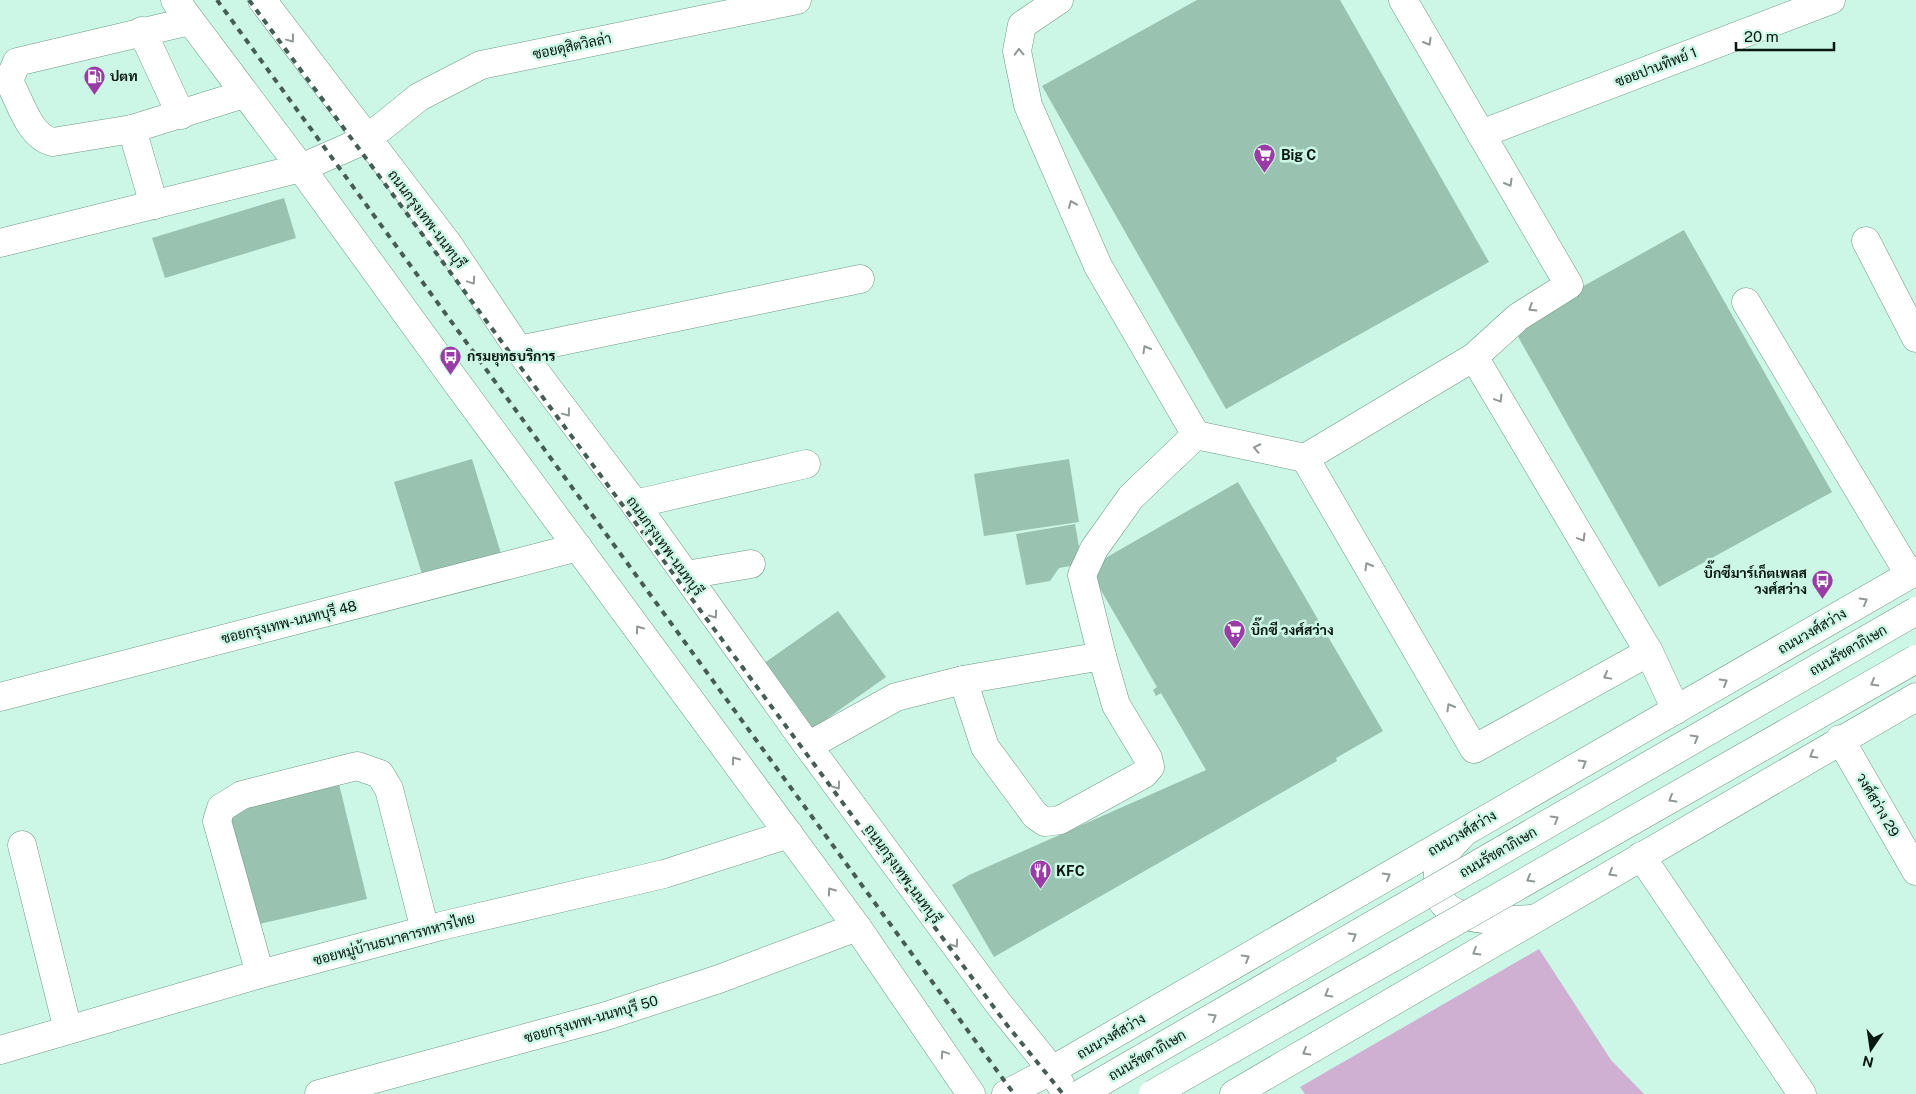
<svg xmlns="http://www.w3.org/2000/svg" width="1916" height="1094" font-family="'Public Sans',Sarabun,sans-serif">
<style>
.green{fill:#cfafd2}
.building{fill:#99c2b1}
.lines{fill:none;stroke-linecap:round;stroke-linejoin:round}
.minor-casing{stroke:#6f9787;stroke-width:29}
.major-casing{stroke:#6f9787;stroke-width:29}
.minor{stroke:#fff;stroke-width:28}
.major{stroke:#fff;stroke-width:28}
.rail{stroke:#455d54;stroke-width:4;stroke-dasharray:6 6;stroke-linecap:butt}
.major-bridge-casing{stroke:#6f9787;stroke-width:29;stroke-linecap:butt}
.major-bridge{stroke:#fff;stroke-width:28}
.oneway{stroke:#909794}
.labels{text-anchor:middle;stroke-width:5;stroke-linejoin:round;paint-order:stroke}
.street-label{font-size:14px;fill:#081812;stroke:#ccf6e5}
.poi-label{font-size:14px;font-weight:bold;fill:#081812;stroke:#ccf6e5;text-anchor:start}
</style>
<rect width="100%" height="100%" fill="#ccf6e5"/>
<path class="green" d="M1539,949L1611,1060L1644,1094H1305L1300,1087Z"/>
<g class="building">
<path d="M1197,0H1340L1489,262L1226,409L1042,86Z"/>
<path d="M284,198L296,238L165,278L152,238Z"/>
<path d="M1684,230L1832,492L1659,587L1512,326Z"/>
<path d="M472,459L503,560L425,584L394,482Z"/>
<path d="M1069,459L1079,522L984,536L974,474Z"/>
<path d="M1238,482L1383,731L1336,758L1337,761L994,957L952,885L969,875L1206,770L1161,693L1156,696L1153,690L1157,687L1088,568Z"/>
<path d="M1075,524L1082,564L1059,568L1050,581L1026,585L1016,534Z"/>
<path d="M838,611L886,677L811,730L763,664Z"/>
<path d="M339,784L367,899L251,926L223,811Z"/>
</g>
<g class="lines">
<defs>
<g id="minor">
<path d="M1059,0L1022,25L1017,51L1028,105L1098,266L1196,435L1305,458L1474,357L1518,317L1569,285L1403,0"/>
<path d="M142,31L181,115"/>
<path d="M132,129L244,94"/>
<path d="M1481,134L1831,0"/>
<path d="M367,139L419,97L481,65L797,0"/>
<path d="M154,205L132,129L53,142C30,137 21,104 11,85L10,78L17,62L190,21"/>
<path d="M1866,241L1916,338"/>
<path d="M0,243L301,168"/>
<path d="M1746,302L1909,574"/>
<path d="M519,350L860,279"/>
<path d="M1474,357L1649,652L1676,710"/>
<path d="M1305,458L1474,749L1649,652"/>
<path d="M635,504L806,464"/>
<path d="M686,575L751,564"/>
<path d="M963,680L985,747L1035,815L1045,822L1060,820L1144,774L1150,767L1148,758L1116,705L1102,656"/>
<path d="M0,697L578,547"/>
<path d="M1840,739L1916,871"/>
<path d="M808,746L896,697L963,680L1102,656L1082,575L1094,549L1131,497L1196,435"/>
<path d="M22,845L68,1030"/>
<path d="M1641,856L1802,1094"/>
<path d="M260,974L217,821L221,808L242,795L357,766L380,774L389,789L425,930"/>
<path d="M0,1050L260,974L441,926L664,874L789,834"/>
<path d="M319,1094L603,1017L719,979L857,927"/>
</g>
<g id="major">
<path d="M175,0L301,168L451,375L857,927L971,1094"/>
<path d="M262,0L448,244L519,350L635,504L808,746L998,1003L1052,1070L1066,1094"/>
<path d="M301,168L367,139"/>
<path d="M1460,837C1447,849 1435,865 1438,884C1439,889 1439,896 1441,900C1455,923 1507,921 1530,919"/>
<path d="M1006,1094L1052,1070L1916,571"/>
<path d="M1234,1094L1916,697"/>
</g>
</defs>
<use href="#minor" class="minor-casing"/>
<use href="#major" class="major-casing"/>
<use href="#minor" class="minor"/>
<use href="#major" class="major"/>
<g class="rail">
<path d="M217,0L1014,1094"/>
<path d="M249,0L1007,1025L1063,1094"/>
</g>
<defs>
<g id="major-bridge">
<path d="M1080,1094L1916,611"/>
<path d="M1153,1094L1916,659"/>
</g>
</defs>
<use href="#major-bridge" class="major-bridge-casing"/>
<use href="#major-bridge" class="major-bridge"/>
</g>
<defs><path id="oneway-chevron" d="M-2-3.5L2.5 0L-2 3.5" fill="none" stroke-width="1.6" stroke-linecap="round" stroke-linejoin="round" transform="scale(1.25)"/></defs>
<g class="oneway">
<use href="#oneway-chevron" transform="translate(291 39) rotate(53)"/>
<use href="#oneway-chevron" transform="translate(1428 42) rotate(60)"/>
<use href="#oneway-chevron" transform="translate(1019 52) rotate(-92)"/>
<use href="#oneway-chevron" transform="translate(1509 183) rotate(60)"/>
<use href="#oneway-chevron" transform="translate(1072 204) rotate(-113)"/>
<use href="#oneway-chevron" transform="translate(472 281) rotate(56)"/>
<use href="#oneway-chevron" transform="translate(1532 308) rotate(148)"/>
<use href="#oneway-chevron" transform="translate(1146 349) rotate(-120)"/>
<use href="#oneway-chevron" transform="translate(1499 399) rotate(59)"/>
<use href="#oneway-chevron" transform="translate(567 413) rotate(53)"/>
<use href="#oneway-chevron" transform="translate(1257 448) rotate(-168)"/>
<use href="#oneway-chevron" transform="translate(1582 538) rotate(59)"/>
<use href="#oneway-chevron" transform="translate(1368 566) rotate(-120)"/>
<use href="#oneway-chevron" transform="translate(1864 601) rotate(-30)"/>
<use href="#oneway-chevron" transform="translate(714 615) rotate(54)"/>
<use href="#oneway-chevron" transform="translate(639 629) rotate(-126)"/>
<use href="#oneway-chevron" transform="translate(1607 676) rotate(151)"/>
<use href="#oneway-chevron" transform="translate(1724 682) rotate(-30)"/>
<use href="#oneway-chevron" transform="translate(1874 683) rotate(150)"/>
<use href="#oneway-chevron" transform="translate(1450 707) rotate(-120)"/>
<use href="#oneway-chevron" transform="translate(1695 738) rotate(-30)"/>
<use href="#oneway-chevron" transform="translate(1813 755) rotate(150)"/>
<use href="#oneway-chevron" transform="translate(735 760) rotate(-126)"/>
<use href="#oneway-chevron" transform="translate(1583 763) rotate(-30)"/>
<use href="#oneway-chevron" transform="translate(837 786) rotate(54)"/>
<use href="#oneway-chevron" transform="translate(1672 799) rotate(150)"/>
<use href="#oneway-chevron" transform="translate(1555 819) rotate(-30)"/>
<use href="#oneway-chevron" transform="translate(1612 873) rotate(150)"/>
<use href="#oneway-chevron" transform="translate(1387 876) rotate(-30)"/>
<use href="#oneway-chevron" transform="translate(1530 879) rotate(150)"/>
<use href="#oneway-chevron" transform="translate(831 891) rotate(-126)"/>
<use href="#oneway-chevron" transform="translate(1353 936) rotate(-30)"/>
<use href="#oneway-chevron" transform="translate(955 944) rotate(54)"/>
<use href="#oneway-chevron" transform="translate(1476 952) rotate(150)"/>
<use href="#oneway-chevron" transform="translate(1246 958) rotate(-30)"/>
<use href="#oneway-chevron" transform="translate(1328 994) rotate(150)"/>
<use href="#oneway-chevron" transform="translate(1213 1017) rotate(-30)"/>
<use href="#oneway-chevron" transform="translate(1306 1052) rotate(150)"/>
<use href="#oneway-chevron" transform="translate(944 1054) rotate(-124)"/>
</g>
<defs>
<symbol id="fuel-pin" viewBox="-11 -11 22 30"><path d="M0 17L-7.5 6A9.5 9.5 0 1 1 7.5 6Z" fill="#9a3ca6" stroke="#ccf6e5"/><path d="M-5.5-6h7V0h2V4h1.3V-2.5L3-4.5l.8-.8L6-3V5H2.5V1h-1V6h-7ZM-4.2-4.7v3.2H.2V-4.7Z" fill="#fff"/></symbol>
<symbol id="supermarket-pin" viewBox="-11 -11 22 30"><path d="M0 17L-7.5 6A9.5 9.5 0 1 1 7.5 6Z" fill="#9a3ca6" stroke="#ccf6e5"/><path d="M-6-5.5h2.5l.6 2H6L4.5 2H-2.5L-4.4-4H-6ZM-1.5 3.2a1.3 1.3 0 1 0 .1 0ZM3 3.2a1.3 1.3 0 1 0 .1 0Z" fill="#fff"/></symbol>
<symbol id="bus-pin" viewBox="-11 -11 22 30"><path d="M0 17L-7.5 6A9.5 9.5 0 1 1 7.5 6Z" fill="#9a3ca6" stroke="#ccf6e5"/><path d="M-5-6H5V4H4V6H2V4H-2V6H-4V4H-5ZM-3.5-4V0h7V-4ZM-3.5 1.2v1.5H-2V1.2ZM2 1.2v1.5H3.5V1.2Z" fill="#fff"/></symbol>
<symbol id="restaurant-pin" viewBox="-11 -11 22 30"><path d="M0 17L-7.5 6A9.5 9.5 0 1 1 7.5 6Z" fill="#9a3ca6" stroke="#ccf6e5"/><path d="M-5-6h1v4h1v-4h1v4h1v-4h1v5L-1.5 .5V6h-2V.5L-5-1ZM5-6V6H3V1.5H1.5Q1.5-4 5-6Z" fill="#fff"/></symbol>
</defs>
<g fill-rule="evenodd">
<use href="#fuel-pin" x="82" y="64" width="25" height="34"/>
<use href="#supermarket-pin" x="1252" y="142" width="25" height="34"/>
<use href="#bus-pin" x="438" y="344" width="25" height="34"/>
<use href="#bus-pin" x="1810" y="568" width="25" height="34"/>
<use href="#supermarket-pin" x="1222" y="618" width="25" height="34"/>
<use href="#restaurant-pin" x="1028" y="858" width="25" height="34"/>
</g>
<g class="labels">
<g class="street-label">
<text transform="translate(572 46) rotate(-12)" y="5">ซอยดุสิตวิลล่า</text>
<text transform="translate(1656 67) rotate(-21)" y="5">ซอยปานทิพย์ 1</text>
<text transform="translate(427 219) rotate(53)" y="5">ถนนกรุงเทพ-นนทบุรี</text>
<text transform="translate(665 546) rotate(54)" y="5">ถนนกรุงเทพ-นนทบุรี</text>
<text transform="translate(289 622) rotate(-14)" y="5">ซอยกรุงเทพ-นนทบุรี 48</text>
<text transform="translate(1812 631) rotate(-30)" y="5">ถนนวงศ์สว่าง</text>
<text transform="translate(1848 650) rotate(-30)" y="5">ถนนรัชดาภิเษก</text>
<text transform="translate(1878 805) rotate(60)" y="5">วงศ์สว่าง 29</text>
<text transform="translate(1462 833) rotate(-30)" y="5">ถนนวงศ์สว่าง</text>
<text transform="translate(1498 852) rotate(-30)" y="5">ถนนรัชดาภิเษก</text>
<text transform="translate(903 874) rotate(54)" y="5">ถนนกรุงเทพ-นนทบุรี</text>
<text transform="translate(394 939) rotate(-15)" y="5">ซอยหมู่บ้านธนาคารทหารไทย</text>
<text transform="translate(591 1019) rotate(-16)" y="5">ซอยกรุงเทพ-นนทบุรี 50</text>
<text transform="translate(1111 1036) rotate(-30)" y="5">ถนนวงศ์สว่าง</text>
<text transform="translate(1147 1055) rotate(-30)" y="5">ถนนรัชดาภิเษก</text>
</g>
<g class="poi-label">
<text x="110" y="81">ปตท</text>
<text x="1281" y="160">Big C</text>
<text x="467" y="361">กรมยุทธบริการ</text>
<text x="1807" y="578" text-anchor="end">บิ๊กซีมาร์เก็ตเพลส<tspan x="1807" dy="16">วงศ์สว่าง</tspan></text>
<text x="1251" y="635">บิ๊กซี วงศ์สว่าง</text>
<text x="1056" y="876">KFC</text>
</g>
</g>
<g transform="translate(1871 1049) rotate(193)" stroke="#ccf6e5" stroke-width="4" paint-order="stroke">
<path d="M0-4L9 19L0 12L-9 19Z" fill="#081812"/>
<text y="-8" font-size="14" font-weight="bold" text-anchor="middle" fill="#081812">N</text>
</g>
<path d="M1736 42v8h98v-8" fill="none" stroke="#081812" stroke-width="2.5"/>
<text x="1744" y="42" font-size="15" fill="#081812" stroke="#ccf6e5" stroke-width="4" paint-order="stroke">20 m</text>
</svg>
